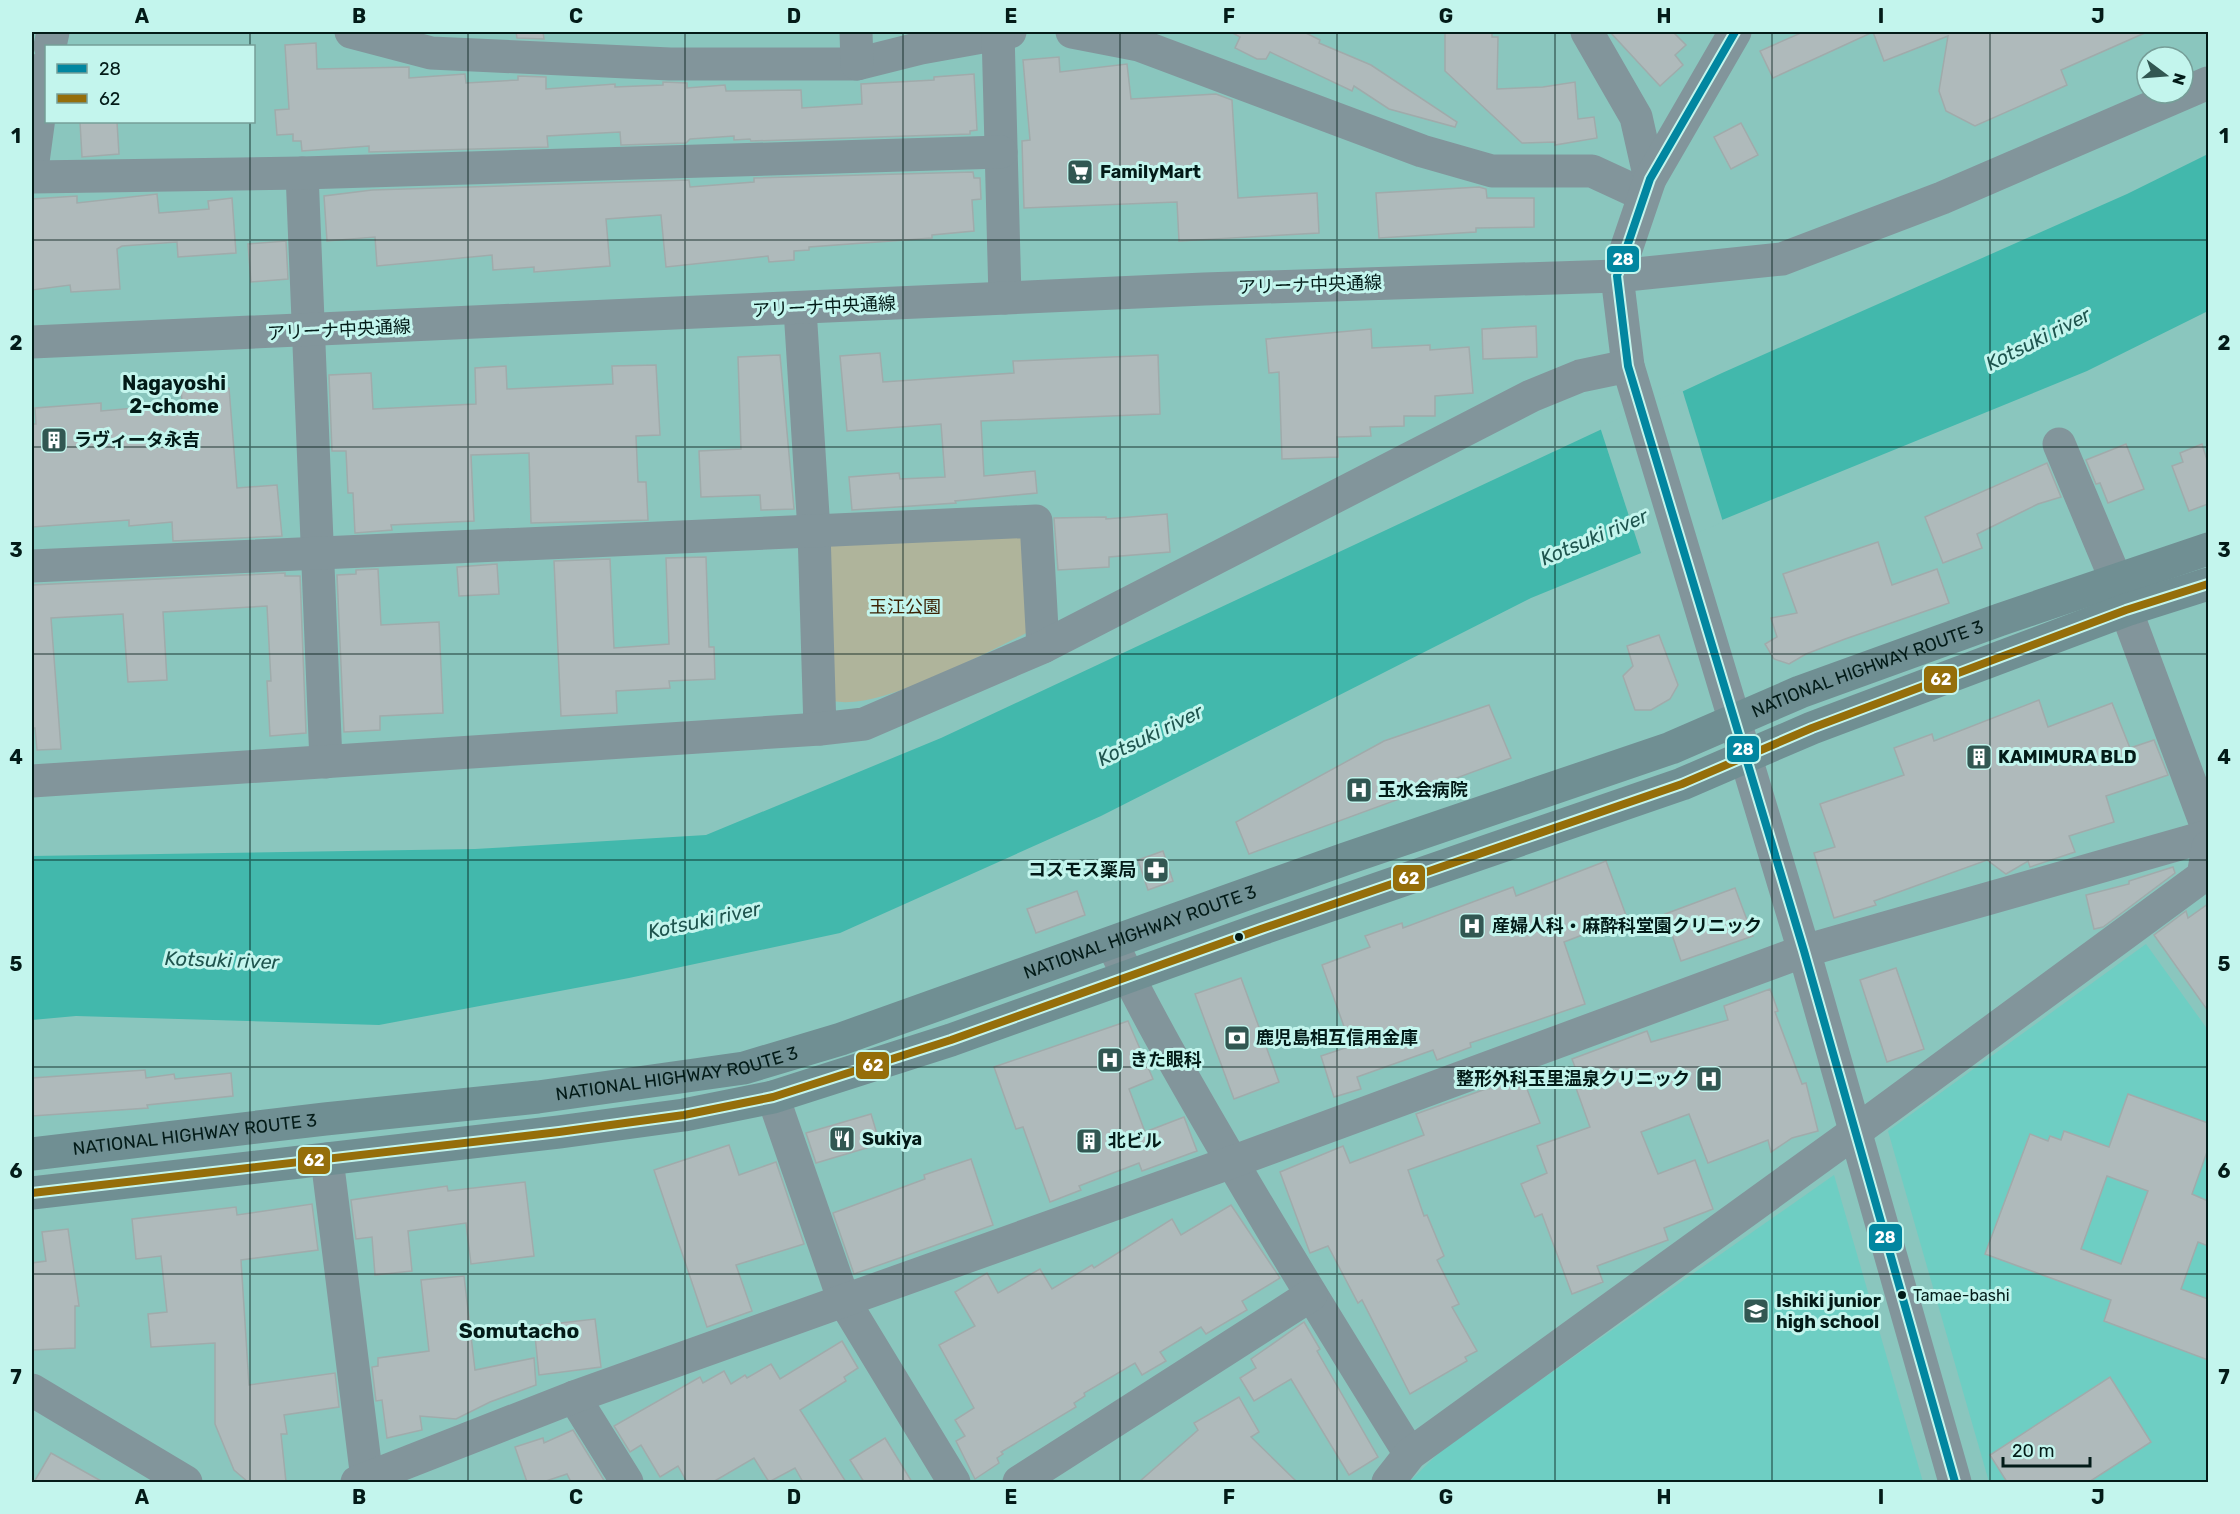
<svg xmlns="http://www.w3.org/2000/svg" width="2240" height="1514" font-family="Rubik,'Noto Sans JP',sans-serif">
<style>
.built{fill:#6ecec3}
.green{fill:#afb49b}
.water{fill:#42b8ac}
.pier{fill:#8ac6be}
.building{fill:#afbabb;stroke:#a0abab;stroke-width:1.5;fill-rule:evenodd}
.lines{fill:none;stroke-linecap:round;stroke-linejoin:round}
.minor{stroke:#82959b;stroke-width:33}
.highway{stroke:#708f93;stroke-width:33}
.bus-1-casing{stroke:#c3f5ed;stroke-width:12}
.bus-2-casing{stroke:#c3f5ed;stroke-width:12}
.bus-1{stroke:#0186a0;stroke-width:8}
.bus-2{stroke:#956e0a;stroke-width:8}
.grid{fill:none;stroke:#031b18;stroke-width:1.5;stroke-opacity:0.55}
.bus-dot{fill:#031b18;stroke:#c3f5ed;stroke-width:2}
.labels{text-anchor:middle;stroke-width:6;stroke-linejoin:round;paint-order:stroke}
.bus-label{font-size:16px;fill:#031b18;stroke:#c3f5ed;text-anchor:start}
.poi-label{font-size:18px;font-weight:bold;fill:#031b18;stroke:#c3f5ed;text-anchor:start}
.street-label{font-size:18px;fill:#031b18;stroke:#c3f5ed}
.park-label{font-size:18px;fill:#3d2204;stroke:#c3f5ed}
.water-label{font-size:20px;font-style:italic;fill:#1e544e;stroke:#c3f5ed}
.neighbourhood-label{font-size:20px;font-weight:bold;fill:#031b18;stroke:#c3f5ed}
.quarter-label{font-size:21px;font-weight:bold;fill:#031b18;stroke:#c3f5ed}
.line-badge{stroke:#c3f5ed;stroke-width:2}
.badge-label{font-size:16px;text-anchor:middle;font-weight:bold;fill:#fff}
.neatline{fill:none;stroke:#031b18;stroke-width:2}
.grid-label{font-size:20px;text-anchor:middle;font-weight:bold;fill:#031b18}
</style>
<rect width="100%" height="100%" fill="#8ac6be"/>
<g class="built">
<path d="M2146,944L2208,1030V1482H1989L1888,1131Z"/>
<path d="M1834,1175L1923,1482H1409L1445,1447Z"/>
</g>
<path class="green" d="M1018,528L1030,539L1033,630C985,652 882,711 833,701L827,549L837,538Z"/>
<path class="water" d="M2208,154V311L2087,371L1531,598L1101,816L840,933L629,978L379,1025L76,1016L32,1020V856L475,849L706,835L941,738L1722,373L2127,194Z"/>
<path class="pier" d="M1682,389L1723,522L1642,556L1600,427Z"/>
<g class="building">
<path d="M516,32H543L544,39L517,38Z"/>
<path d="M1231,32H1304L1320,40L1319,43L1371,65L1457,122L1455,127L1389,109L1354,86L1352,91L1270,52L1266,59H1257L1235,48L1240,37Z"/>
<path d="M1445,32H1492V37H1498L1497,89L1543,87L1575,82L1578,119L1594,117L1597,138L1555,145V142L1522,143L1445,71Z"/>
<path d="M1610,32H1673L1686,45L1675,55L1683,65L1660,86Z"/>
<path d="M1803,32H2147L2061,70L2067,85L1975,126L1946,111L1939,91L1948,36L1884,61L1873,32L1773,78L1760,51Z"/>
<path d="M316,43L317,69L409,67V78L465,74L466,83L518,80V76L546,77V89L615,84V87L663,85V82L687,83V88L725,85L726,91L801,90L802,108L862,104L861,84L934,80V77L974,74L977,130L970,131V134L751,141L750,139L734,140V136L690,139L686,143L621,145L620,132L547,136L548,147L369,152V146L302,151L301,141H293V134L277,135L275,110L289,109L285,45Z"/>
<path d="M1059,57L1060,72L1127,64L1131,99L1216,94L1232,100L1238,198L1317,193L1319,233L1179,241L1177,202L1024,208L1022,141L1030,140L1023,60Z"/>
<path d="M80,122H117L119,154L82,157Z"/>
<path d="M1741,123L1758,155L1731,169L1714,137Z"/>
<path d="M973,172L974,178H980L981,199L972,200L974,231L932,235V238L809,247V250L794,251V260L769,262L768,256L666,267L661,215L606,219L610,266L534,272V267L493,270L492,255L377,266L375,237L327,241L324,196L372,190L689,180L690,187L754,182V178Z"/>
<path d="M1479,187L1486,189L1487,198H1534V227L1476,228V232L1379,238L1376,193Z"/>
<path d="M157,194L159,213L209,209L208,201L232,198L236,253L178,257L177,242L122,246L117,249L120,289L71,292L70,285L32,290V199L77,196V203Z"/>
<path d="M286,241L288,279L251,282L248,244Z"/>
<path d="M1536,326L1537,357L1483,359L1482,329Z"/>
<path d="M1371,329L1372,348L1430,345V350L1469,347L1473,393L1435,396V416H1404V426L1370,427L1371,436L1337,437L1338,457L1282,459L1279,372L1269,373L1266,339Z"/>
<path d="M880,353L883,382L1014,373L1013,361L1158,355L1160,414L981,421L984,476L1035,471L1037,493L955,501L956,503L852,510L849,477L899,473L900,479L945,477L941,424L847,431L840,356Z"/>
<path d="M780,355L794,509L761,510L760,495L701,497L699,451L741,449L738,357Z"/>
<path d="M656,365L660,435L636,436L638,482H646L648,520L531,523L529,453L471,455L474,521L391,525L392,530L355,533L353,493H348L346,451H332L329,375L371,373L373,409L476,404L475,368L506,366L507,389L613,384L612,366Z"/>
<path d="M218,380L219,389L229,388L237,488L277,485L282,536L173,541L172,522L129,526V520L32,527V424H36L35,408L101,403V411L182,404L181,383Z"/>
<path d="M2126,444L2144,489L2108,503L2100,483L2096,484L2086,460Z"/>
<path d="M2202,444L2208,463V504L2189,511L2172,466L2183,462L2180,453Z"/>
<path d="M2047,463L2061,497L2038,504L1977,534L1982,548L1943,563L1925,517Z"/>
<path d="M1167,514L1170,552L1109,557V567L1058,570L1054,518L1106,517V519Z"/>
<path d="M1878,542L1892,585L1937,569L1949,603L1845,639L1806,654L1789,664L1774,659L1765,644L1777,637L1771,618L1797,613L1783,574Z"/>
<path d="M706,557L709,647H714L715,679L669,681L670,688L616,691L617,713L561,716L554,561L610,559L614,648L669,644L666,558Z"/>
<path d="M497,564L499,594L459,596L457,567Z"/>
<path d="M378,569L381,625L439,622L443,713L380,716V730L344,732L337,575L356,574V570Z"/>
<path d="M285,573V576H300L306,733L270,736L267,681H271L267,606L163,612L167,680L128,682L123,614L51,618L61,749L37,750L35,728H32V585Z"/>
<path d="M1659,635L1678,685L1670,699L1651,710H1635L1623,676L1633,666L1627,646Z"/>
<path d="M2039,700L2048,727L2112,703L2130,748L2154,740L2168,775L2106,796L2114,822L2069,836L2075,852L2030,867L2028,861L2006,874L1987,860L1874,901L1876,905L1834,918L1814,853L1835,847L1820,804L1904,775L1894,748L1932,734L1934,741Z"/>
<path d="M1489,705L1511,758L1249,854L1236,822L1384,741Z"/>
<path d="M1163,851L1173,881L1148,890L1138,860Z"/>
<path d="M1606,861L1627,918L1564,942L1585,1004L1470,1043L1471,1047L1437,1060L1433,1050L1357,1077L1361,1089L1334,1097L1321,1056L1351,1046L1322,965L1370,947L1365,936L1402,923L1403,928L1513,887L1516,896Z"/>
<path d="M2173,867L2175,873L2103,927L2094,929L2086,895L2129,884V881Z"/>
<path d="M1735,888L1753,936L1681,961L1665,914Z"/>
<path d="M1077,891L1085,915L1036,933L1027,909Z"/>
<path d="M2208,904V1011L2154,935L2186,911L2188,918Z"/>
<path d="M1896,968L1924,1049L1887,1062L1860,980Z"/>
<path d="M1241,978L1279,1082L1234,1099L1195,994Z"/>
<path d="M1770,989L1778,1011L1775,1012L1802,1084L1806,1083L1818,1131L1792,1138L1771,1152L1768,1140L1708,1163L1689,1114L1641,1132L1658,1174L1695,1160L1713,1209L1664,1228L1668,1240L1597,1266L1603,1282L1572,1294L1542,1214L1535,1217L1521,1184L1547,1173L1537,1146L1590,1127L1576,1088L1582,1086L1572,1059L1647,1031L1651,1042L1728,1020L1724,1006Z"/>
<path d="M1128,1021L1153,1079L1129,1089L1145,1132L1184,1117L1197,1151L1142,1171L1139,1163L1079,1186L1081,1190L1050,1202L1023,1127L1016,1129L994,1067Z"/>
<path d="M145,1070L146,1078L174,1074L175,1079L231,1073L233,1096L147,1105L148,1108L32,1116V1078Z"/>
<path d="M1522,1076L1540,1123L1408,1170L1424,1216L1427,1215L1444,1256L1437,1260L1459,1304L1452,1307L1477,1351L1465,1357L1467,1361L1410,1394L1362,1300L1358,1303L1328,1246L1310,1253L1280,1172L1343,1146L1350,1163L1424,1135L1416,1114Z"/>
<path d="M2128,1094L2208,1123V1149L2192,1194L2208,1201V1246L2198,1242L2181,1289L2208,1299V1360L2104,1321L2111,1300L1985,1254L2030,1134L2048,1141L2050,1136L2061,1140L2064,1131L2109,1147ZM2107,1176L2148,1191L2121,1264L2081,1249Z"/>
<path d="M871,1114L880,1144L816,1163L806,1133Z"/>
<path d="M729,1145L739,1175L776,1162L804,1244L736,1265L752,1311L707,1327L654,1170Z"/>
<path d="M971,1159L993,1225L854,1274L833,1213L925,1179L924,1175Z"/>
<path d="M525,1182L534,1256L471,1264L466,1223L408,1231L412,1271L375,1275L372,1237L356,1239L351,1200L447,1186L448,1191Z"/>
<path d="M312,1204L318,1250L241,1260L249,1385L335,1373L339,1407L284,1415L287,1434H281L286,1482H248L234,1470L215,1424V1343L151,1347L148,1314L167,1312L161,1256L136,1259L132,1219L236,1207L237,1215Z"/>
<path d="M1231,1205L1280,1278L1242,1301L1247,1310L1206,1334L1201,1327L1160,1352L1166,1361L1142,1375L1135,1363L1084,1393L1085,1396L1074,1403L1076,1407L1001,1452L1003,1454L997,1458L999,1463L975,1479L956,1441L965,1436L955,1420L974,1408L939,1345L975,1326L955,1292L987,1273L998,1293L1040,1269L1052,1289L1092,1265L1094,1268L1172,1219L1181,1235Z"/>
<path d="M68,1229L79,1306H75V1348L32,1350V1263L46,1261L42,1232Z"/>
<path d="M464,1276L475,1370L534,1358L536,1385L490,1402L456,1419L420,1416L422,1430L387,1438L382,1400L376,1401L372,1367L378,1366V1358L429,1351L421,1280Z"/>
<path d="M595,1319L601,1367L539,1375L534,1326Z"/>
<path d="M1304,1322L1320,1349L1317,1351L1378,1457L1349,1475L1291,1379L1254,1401L1240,1378L1256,1368L1251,1359Z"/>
<path d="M842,1341L858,1368L844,1377L846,1381L800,1410L846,1482H803L795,1468L769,1482L754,1458L713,1482H687L678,1466L660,1477L641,1445L630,1452L614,1426L700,1377L703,1383L724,1371L731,1384L745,1375L747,1378L771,1364L780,1379Z"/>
<path d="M2110,1377L2151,1442L2089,1482H2007L1990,1455Z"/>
<path d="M1239,1397L1259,1432L1251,1437L1297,1482H1139L1198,1430L1194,1423Z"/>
<path d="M573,1430L605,1482H571L567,1474L543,1482H527L515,1447L543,1438L544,1443Z"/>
<path d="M885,1438L912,1482H864L850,1460Z"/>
<path d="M51,1453L103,1482H34Z"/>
</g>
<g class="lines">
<g class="minor">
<path d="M351,32L431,53L670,64H857L921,48L1010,32"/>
<path d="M856,32L857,64"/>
<path d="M998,32L1005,298"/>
<path d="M1072,32L1139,45L1422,151L1492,171H1592L1644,195"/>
<path d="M1587,32L1636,117L1650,179"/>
<path d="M1735,32L1650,179L1617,276L1628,366L1804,951L1955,1482"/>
<path d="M50,46L53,32"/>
<path d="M32,169L46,66"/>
<path d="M302,173L326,762"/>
<path d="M32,177L302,173L1001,152"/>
<path d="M800,309L814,531L820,729"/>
<path d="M32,342L1204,289L1617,276L1782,259L1942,198L2208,83"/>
<path d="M2059,444L2116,580"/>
<path d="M32,566L1036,521L1043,647"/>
<path d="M2126,610L2208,830"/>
<path d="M32,781L820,729L864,724L1043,647L1531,396L1580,376L1628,366"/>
<path d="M1112,943C1143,1008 1178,1069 1214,1131C1277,1240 1343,1347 1410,1454"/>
<path d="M773,1097L844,1301L954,1482"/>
<path d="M327,1159L367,1479"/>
<path d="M32,1390L186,1482"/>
<path d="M574,1397L627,1482"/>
<path d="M357,1482L574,1397L1232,1162L1804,951L2208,836"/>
<path d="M1019,1482L1311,1295"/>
<path d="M1388,1482L1410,1454L1855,1132L2203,876L2208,847"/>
</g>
<g class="highway">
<path id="s1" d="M32,1154L325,1119L538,1097L744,1068L841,1039L1345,859L1671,748L1800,692L1999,620L2208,549"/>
<path d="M32,1193L559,1132L684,1115L773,1097L951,1040L1261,929L1682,784L1812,728L2126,610L2208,584"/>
</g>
<defs>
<path id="bus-1" d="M1735,32L1650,179L1617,276L1628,366L1804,951L1955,1482"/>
<path id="bus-2" d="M32,1193L559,1132L684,1115L773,1097L951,1040L1261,929L1682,784L1812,728L2126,610L2208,584"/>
</defs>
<use href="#bus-1" class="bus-1-casing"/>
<use href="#bus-2" class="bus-2-casing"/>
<use href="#bus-1" class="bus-1"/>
<use href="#bus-2" class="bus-2"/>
</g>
<path class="grid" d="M250,32V46M468,32V1482M685,32V1482M903,32V1482M1120,32V1482M1337,32V1482M1555,32V1482M1772,32V1482M1990,32V1482M250,122V1482M32,240H2208M32,447H2208M32,654H2208M32,860H2208M32,1067H2208M32,1274H2208"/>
<defs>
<symbol id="supermarket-square" viewBox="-11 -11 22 22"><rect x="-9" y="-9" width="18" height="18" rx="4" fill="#325752" stroke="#c3f5ed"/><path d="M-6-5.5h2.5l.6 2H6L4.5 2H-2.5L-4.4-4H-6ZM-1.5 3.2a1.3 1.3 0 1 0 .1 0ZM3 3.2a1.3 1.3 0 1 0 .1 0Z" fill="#fff"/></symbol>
<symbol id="building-square" viewBox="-11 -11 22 22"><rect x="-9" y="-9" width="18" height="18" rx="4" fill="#325752" stroke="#c3f5ed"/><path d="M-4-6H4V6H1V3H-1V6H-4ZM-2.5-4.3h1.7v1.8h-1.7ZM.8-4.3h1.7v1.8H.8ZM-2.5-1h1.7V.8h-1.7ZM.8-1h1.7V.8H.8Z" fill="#fff"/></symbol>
<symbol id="hospital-square" viewBox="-11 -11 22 22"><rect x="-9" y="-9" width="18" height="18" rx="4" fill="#325752" stroke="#c3f5ed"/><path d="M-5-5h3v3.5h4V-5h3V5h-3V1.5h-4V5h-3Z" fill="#fff"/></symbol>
<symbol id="pharmacy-square" viewBox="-11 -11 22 22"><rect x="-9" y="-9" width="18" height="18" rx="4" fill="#325752" stroke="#c3f5ed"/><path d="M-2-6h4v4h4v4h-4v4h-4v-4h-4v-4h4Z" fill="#fff"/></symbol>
<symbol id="bank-square" viewBox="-11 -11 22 22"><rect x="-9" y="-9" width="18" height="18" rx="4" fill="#325752" stroke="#c3f5ed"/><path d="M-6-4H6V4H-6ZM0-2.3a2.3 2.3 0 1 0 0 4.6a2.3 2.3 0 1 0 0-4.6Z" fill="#fff"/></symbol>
<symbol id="restaurant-square" viewBox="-11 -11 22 22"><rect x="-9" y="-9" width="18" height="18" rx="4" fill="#325752" stroke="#c3f5ed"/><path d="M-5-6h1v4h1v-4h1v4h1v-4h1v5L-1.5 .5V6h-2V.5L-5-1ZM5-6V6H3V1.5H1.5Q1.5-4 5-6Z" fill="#fff"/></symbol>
<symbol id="school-square" viewBox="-11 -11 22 22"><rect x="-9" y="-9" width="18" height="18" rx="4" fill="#325752" stroke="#c3f5ed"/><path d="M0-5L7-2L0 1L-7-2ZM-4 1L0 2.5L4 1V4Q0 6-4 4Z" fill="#fff"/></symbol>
</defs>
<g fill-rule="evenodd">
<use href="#supermarket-square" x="1065" y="157" width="30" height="30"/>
<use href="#building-square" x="39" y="425" width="30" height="30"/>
<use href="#building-square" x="1964" y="742" width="30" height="30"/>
<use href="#hospital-square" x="1344" y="775" width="30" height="30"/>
<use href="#pharmacy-square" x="1141" y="855" width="30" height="30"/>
<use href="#hospital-square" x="1457" y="911" width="30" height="30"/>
<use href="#bank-square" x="1222" y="1023" width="30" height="30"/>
<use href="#hospital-square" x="1095" y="1045" width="30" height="30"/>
<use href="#hospital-square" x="1694" y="1064" width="30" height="30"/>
<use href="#restaurant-square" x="827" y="1124" width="30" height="30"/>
<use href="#building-square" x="1074" y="1126" width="30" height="30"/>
<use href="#school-square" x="1741" y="1296" width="30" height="30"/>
</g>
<g class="bus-dot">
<circle cx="1239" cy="937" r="5"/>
<circle cx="1902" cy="1295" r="5"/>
</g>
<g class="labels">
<g class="bus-label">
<text x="1913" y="1301">Tamae-bashi</text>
</g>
<g class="poi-label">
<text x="1100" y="178">FamilyMart</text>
<text x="74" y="446">ラヴィータ永吉</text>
<text x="1998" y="763">KAMIMURA BLD</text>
<text x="1378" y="796">玉水会病院</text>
<text x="1136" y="876" text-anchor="end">コスモス薬局</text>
<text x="1492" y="932">産婦人科・麻酔科堂園クリニック</text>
<text x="1256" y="1044">鹿児島相互信用金庫</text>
<text x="1130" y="1066">きた眼科</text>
<text x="1690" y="1085" text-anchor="end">整形外科玉里温泉クリニック</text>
<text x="862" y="1145">Sukiya</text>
<text x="1108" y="1147">北ビル</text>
<text x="1776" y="1307">Ishiki junior<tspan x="1776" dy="21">high school</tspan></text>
</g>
<g class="street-label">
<text transform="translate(1310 285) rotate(-2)" y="6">アリーナ中央通線</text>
<text transform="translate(824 307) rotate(-3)" y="6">アリーナ中央通線</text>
<text transform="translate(339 330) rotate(-3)" y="6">アリーナ中央通線</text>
<text dy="6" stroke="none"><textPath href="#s1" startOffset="1910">NATIONAL HIGHWAY ROUTE 3</textPath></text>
<text dy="6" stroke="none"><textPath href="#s1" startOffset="1136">NATIONAL HIGHWAY ROUTE 3</textPath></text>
<text dy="6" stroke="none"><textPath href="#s1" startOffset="650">NATIONAL HIGHWAY ROUTE 3</textPath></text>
<text dy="6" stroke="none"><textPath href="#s1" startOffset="164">NATIONAL HIGHWAY ROUTE 3</textPath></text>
</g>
<g class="park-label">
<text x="905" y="613">玉江公園</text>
</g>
<g class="water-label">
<text transform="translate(2038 339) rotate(-27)" y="7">Kotsuki river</text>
<text transform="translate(1594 537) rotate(-23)" y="7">Kotsuki river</text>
<text transform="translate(1150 735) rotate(-26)" y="7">Kotsuki river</text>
<text transform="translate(704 920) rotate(-12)" y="7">Kotsuki river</text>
<text transform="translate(222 960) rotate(2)" y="7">Kotsuki river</text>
</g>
<g class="neighbourhood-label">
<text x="174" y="390">Nagayoshi<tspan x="174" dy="23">2-chome</tspan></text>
</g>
<g class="quarter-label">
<text x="519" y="1338">Somutacho</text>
</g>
</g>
<g class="line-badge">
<rect x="1606" y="245" width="34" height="28" rx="6" fill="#0186a0"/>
<rect x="1923" y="665" width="35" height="29" rx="6" fill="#956e0a"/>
<rect x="1726" y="735" width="34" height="28" rx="6" fill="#0186a0"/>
<rect x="1392" y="864" width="34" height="28" rx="6" fill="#956e0a"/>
<rect x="855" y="1051" width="35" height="29" rx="6" fill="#956e0a"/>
<rect x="297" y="1146" width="34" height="29" rx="6" fill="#956e0a"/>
<rect x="1868" y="1223" width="35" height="29" rx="6" fill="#0186a0"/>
</g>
<g class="badge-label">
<text x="1623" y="265">28</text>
<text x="1941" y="685">62</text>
<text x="1743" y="755">28</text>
<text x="1409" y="884">62</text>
<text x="873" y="1071">62</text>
<text x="314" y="1166">62</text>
<text x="1885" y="1243">28</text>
</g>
<rect width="2240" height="1514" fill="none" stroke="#c3f5ed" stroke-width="66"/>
<rect x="45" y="45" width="210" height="78" fill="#c3f5ed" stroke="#769e98" stroke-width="1.5"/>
<rect x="57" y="64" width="30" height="9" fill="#0186a0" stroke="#769e98" stroke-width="1.5"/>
<text x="99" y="75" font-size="18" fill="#031b18">28</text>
<rect x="57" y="94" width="30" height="9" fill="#956e0a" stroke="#769e98" stroke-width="1.5"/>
<text x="99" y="105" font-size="18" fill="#031b18">62</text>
<g transform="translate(2165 75) rotate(106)"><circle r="28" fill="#c3f5ed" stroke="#769e98" stroke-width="1.5"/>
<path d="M0-4.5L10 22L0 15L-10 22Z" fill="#325752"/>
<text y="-9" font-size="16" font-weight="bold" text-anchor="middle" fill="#031b18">N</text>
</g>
<path d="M2003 1457v9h87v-9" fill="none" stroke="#031b18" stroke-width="3"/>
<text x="2012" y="1457" font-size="18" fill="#031b18" stroke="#c3f5ed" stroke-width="4.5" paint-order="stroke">20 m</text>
<rect x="33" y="33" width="2174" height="1448" class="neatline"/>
<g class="grid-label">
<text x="142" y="23">A</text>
<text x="359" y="23">B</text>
<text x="576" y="23">C</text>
<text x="794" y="23">D</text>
<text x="1011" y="23">E</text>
<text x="1229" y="23">F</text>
<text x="1446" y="23">G</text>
<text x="1664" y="23">H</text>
<text x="1881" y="23">I</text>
<text x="2098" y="23">J</text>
<text x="16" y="143">1</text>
<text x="2224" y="143">1</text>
<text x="16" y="350">2</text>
<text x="2224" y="350">2</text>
<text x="16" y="557">3</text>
<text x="2224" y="557">3</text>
<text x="16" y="764">4</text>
<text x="2224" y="764">4</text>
<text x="16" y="971">5</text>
<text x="2224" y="971">5</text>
<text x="16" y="1178">6</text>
<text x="2224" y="1178">6</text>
<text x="16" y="1384">7</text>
<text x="2224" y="1384">7</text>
<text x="142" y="1504">A</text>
<text x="359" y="1504">B</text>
<text x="576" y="1504">C</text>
<text x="794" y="1504">D</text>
<text x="1011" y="1504">E</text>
<text x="1229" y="1504">F</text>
<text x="1446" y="1504">G</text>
<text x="1664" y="1504">H</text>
<text x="1881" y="1504">I</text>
<text x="2098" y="1504">J</text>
</g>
</svg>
